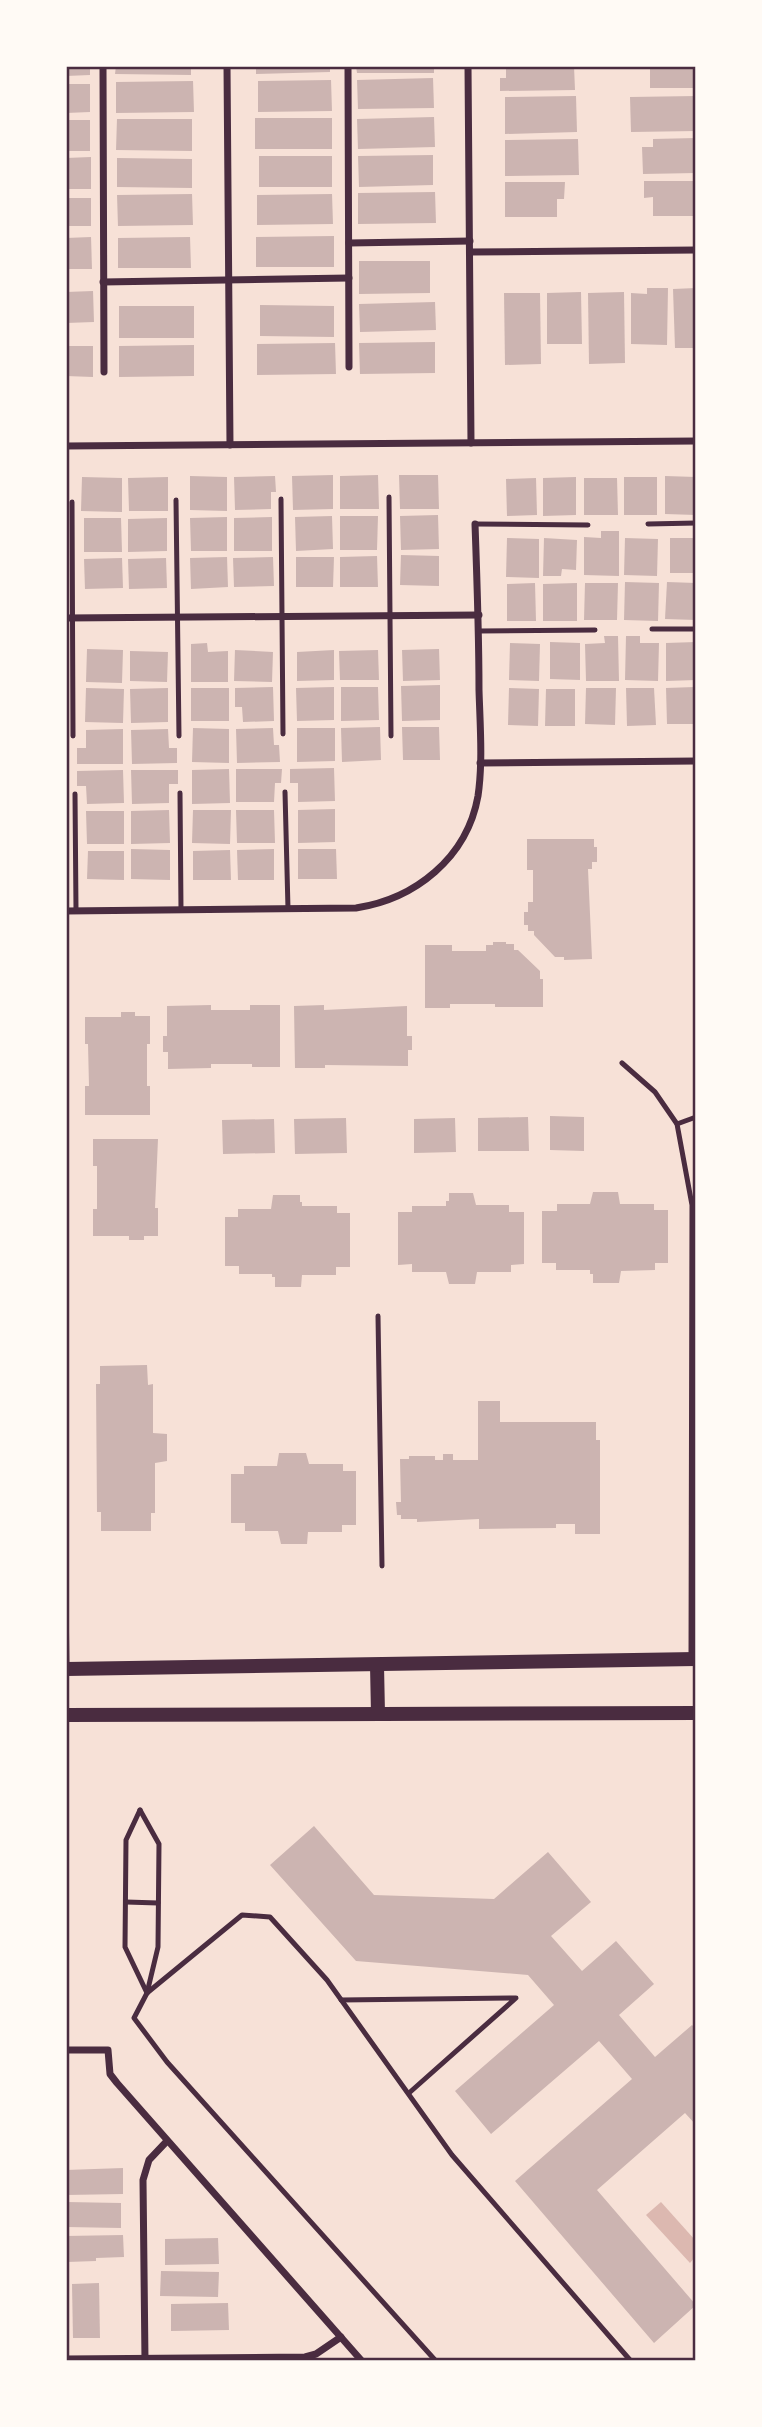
<svg xmlns="http://www.w3.org/2000/svg" width="762" height="2427" font-family="'Work Sans',sans-serif">
<style>
.water{fill:#dcb8b0}
.building{fill:#ccb4b1}
.lines{fill:none;stroke-linecap:round;stroke-linejoin:round}
.service{stroke:#4a2c40;stroke-width:5}
.minor{stroke:#4a2c40;stroke-width:7}
.secondary{stroke:#4a2c40;stroke-width:14}
.neatline{fill:none;stroke:#4a2c40;stroke-width:2.5}
</style>
<rect width="100%" height="100%" fill="#f7e1d7"/>
<path class="water" d="M661,2202L695,2240V2257L690,2263L646,2215Z"/>
<g class="building">
<path d="M66,66H90V75L66,76Z"/>
<path d="M116,66H191V75L115,74Z"/>
<path d="M256,66H330V72L256,74Z"/>
<path d="M356,66H434V73H357Z"/>
<path d="M506,66H574L575,90L500,91V78H506Z"/>
<rect x="650" y="66" width="46" height="22"/>
<path d="M433,78L434,108L358,109L357,80Z"/>
<path d="M331,80L332,111L258,112V81Z"/>
<path d="M193,81L194,112L116,113V82Z"/>
<path d="M66,84H90V112L66,113Z"/>
<path d="M576,96L577,132L505,134V97Z"/>
<path d="M696,96V131L631,132L630,97Z"/>
<path d="M434,117L435,147L358,149L357,119Z"/>
<rect x="255" y="118" width="77" height="31"/>
<path d="M117,119H192V151L116,150Z"/>
<rect x="66" y="120" width="24" height="31"/>
<path d="M696,138V173L643,174L642,147H653V139Z"/>
<path d="M578,139L579,175L505,176V140Z"/>
<path d="M433,155V185L359,187L358,156Z"/>
<rect x="259" y="156" width="73" height="31"/>
<path d="M91,157V189H66V158Z"/>
<path d="M117,158L192,159V188L117,187Z"/>
<path d="M644,181H696V216H653V197L644,198Z"/>
<path d="M505,182H565L564,199H557V217H505Z"/>
<path d="M435,192L436,223L358,224V193Z"/>
<path d="M192,194L193,225L118,226L117,195Z"/>
<path d="M332,194L333,224L257,225V195Z"/>
<rect x="66" y="198" width="25" height="28"/>
<path d="M334,236V267H256V237Z"/>
<path d="M91,237L92,269H66V238Z"/>
<path d="M190,237L191,268H118V238Z"/>
<path d="M359,261H430V293L359,294Z"/>
<path d="M647,288H668L667,345L631,344V293L647,294Z"/>
<path d="M696,288V348H675L673,289Z"/>
<path d="M93,291L94,322L66,323V292Z"/>
<path d="M581,292L582,344H547V293Z"/>
<path d="M624,292L625,363L589,364L588,293Z"/>
<path d="M504,293H540L541,364L505,365Z"/>
<path d="M435,302L436,330L360,332L359,304Z"/>
<path d="M260,305L334,306V337L260,336Z"/>
<rect x="119" y="306" width="75" height="32"/>
<path d="M435,342V373L360,374L359,343Z"/>
<path d="M335,343L336,374L257,375V344Z"/>
<path d="M194,345V376L119,377V346Z"/>
<path d="M66,346H93V377L66,376Z"/>
<path d="M333,475V509L293,510L292,476Z"/>
<path d="M378,475L379,509H340V476Z"/>
<path d="M399,475H438L439,509H400Z"/>
<path d="M190,476L227,477V511L190,510Z"/>
<path d="M275,476L276,492H271V509L235,510L234,477Z"/>
<path d="M665,476L696,477V515L665,514Z"/>
<path d="M82,477L122,478V512L81,511Z"/>
<path d="M168,477V511H129L128,478Z"/>
<path d="M576,477V515L543,516V478Z"/>
<rect x="624" y="477" width="33" height="38"/>
<path d="M536,478L537,515L507,516L506,479Z"/>
<path d="M584,478H617L618,515H584Z"/>
<path d="M438,515L439,549L401,550L400,516Z"/>
<path d="M332,516L333,549L296,551L295,517Z"/>
<path d="M340,516H378L377,550H340Z"/>
<path d="M227,517V551H191L190,518Z"/>
<path d="M272,517V551H234V518Z"/>
<path d="M84,518H121L122,552H84Z"/>
<path d="M167,518V551L128,552V519Z"/>
<path d="M601,531H619V576L584,575V537L601,538Z"/>
<path d="M507,538L539,539V578L506,577Z"/>
<path d="M544,538L577,540L576,570L562,569L561,576H543Z"/>
<path d="M625,538L658,539L657,576L624,575Z"/>
<rect x="670" y="538" width="26" height="35"/>
<path d="M401,555L439,556V586L400,585Z"/>
<path d="M377,556L378,587H340V557Z"/>
<path d="M227,557L228,587L191,589L190,558Z"/>
<path d="M273,557L274,586L234,587L233,558Z"/>
<path d="M296,557H334L333,587H296Z"/>
<path d="M122,558L123,588L85,589L84,559Z"/>
<path d="M166,558L167,588L129,589L128,559Z"/>
<path d="M625,582L659,583L658,621L624,620Z"/>
<path d="M667,582L696,583V620L665,619Z"/>
<path d="M535,583L536,621H507V584Z"/>
<path d="M577,583V621H543V584Z"/>
<path d="M585,583H618L617,620H584Z"/>
<path d="M604,636H618L619,681H586L585,644L605,643Z"/>
<path d="M626,636H640V643H659L658,681L625,680Z"/>
<path d="M550,642L580,643V680L550,679Z"/>
<path d="M696,642V680L666,681V643Z"/>
<path d="M207,643L208,652L228,651V682H191V644Z"/>
<path d="M510,643L540,644L539,681L509,680Z"/>
<path d="M87,649L123,650L122,683L86,682Z"/>
<path d="M439,649L440,680L403,681L402,650Z"/>
<path d="M235,650L273,652L272,682L234,681Z"/>
<path d="M334,650V680L297,681V652Z"/>
<path d="M378,650L379,680H340L339,651Z"/>
<path d="M130,651L168,652L167,682L130,681Z"/>
<path d="M440,685V720L402,721L401,686Z"/>
<path d="M273,687L274,721L243,722L242,707H235V688Z"/>
<path d="M334,687V720L297,721L296,688Z"/>
<path d="M341,687H378L379,720L341,721Z"/>
<path d="M695,687L696,724H667L666,688Z"/>
<path d="M86,688L124,689L123,723L85,722Z"/>
<path d="M168,688V722L131,723L130,689Z"/>
<rect x="191" y="688" width="38" height="33"/>
<path d="M509,688L539,689L538,726L508,725Z"/>
<path d="M586,688H616L615,725L585,724Z"/>
<path d="M626,688H654L656,725L627,726Z"/>
<path d="M546,689H575V726H545Z"/>
<path d="M380,727L381,760L342,762L341,728Z"/>
<path d="M402,727H439L440,760H403Z"/>
<path d="M193,728L229,729V763L192,762Z"/>
<path d="M273,728L274,745H279L280,762L237,763L236,729Z"/>
<path d="M297,728H335V761L297,762Z"/>
<path d="M123,729V764H77V748H86V730Z"/>
<path d="M168,729L169,748H177V763L132,764L131,730Z"/>
<path d="M334,768L335,801L298,802V783H290V769Z"/>
<path d="M229,769L230,803L192,804V770Z"/>
<path d="M236,769H282L281,783H275L274,802H236Z"/>
<path d="M123,770L124,803L87,804L86,786H77V771Z"/>
<path d="M131,770H178V784H169V803L132,804Z"/>
<path d="M335,809V842L298,843V810Z"/>
<path d="M169,810L170,843L131,844V811Z"/>
<path d="M193,810H231L230,844L192,843Z"/>
<path d="M236,810H274L275,843H237Z"/>
<path d="M86,811H124V844H87Z"/>
<path d="M527,839H594V847H597V862H592V869H588L592,959L564,960V957H555L534,935V931H528V925H524V912H528V902H533V870H527Z"/>
<path d="M131,849L170,850V880L131,879Z"/>
<path d="M274,849V880H238L237,850Z"/>
<path d="M298,849H336L337,879H298Z"/>
<path d="M230,850L231,880H193V851Z"/>
<path d="M88,851H124V880L87,879Z"/>
<path d="M493,942H506V944H514V950H518L540,971V979H543V1007H495V1004H450V1008H425V945H452V951H486V945H493Z"/>
<path d="M211,1005V1010H250V1005H280V1067H252V1064H211V1068L168,1069V1052H163V1036H167V1006Z"/>
<path d="M324,1005V1010L407,1006V1036H412V1050H408V1066L325,1065V1068H295L294,1006Z"/>
<path d="M121,1012H135V1016H150V1044H147V1086H150V1115H85V1086H89L88,1044H85V1017H121Z"/>
<path d="M550,1116L584,1117V1151L550,1150Z"/>
<path d="M528,1117L529,1151H478V1118Z"/>
<path d="M346,1118L347,1153L295,1154L294,1119Z"/>
<path d="M455,1118L456,1152L414,1153V1119Z"/>
<path d="M274,1119L275,1153L223,1154L222,1120Z"/>
<path d="M93,1139H158L155,1208H158V1236H144V1240H129V1236H93V1209H97V1166H93Z"/>
<path d="M593,1192H618L620,1204H654V1210H668V1263H655V1270L621,1271L619,1283H593V1274H590V1270H556V1263H542V1211H557V1204H590Z"/>
<path d="M449,1193H473L476,1205H509V1212H524V1264L511,1265V1272H477L475,1284H449L446,1272H412V1264L398,1265V1212H412V1206H446V1201H449Z"/>
<path d="M273,1195H300V1202H302V1206H337V1213H350V1267H336V1275H302L301,1287H275V1277H272V1274H239V1266H225V1217H238V1209H271Z"/>
<path d="M147,1365L148,1385L153,1384V1433L167,1434V1461L155,1463V1513H151V1531H101V1512H97L96,1384H100V1366Z"/>
<path d="M478,1401H500V1422H596V1440H600V1534H575V1524H556V1528L479,1529V1519L417,1522V1519H401V1515H397L396,1502H401L400,1459H409V1456H435V1460H443V1454H453V1460H478Z"/>
<path d="M279,1453H306L309,1464H343V1471H356V1525H342V1532H308L307,1544H281L278,1531H245V1523H231V1474H244V1466H277Z"/>
<path d="M314,1826L374,1895L494,1899L548,1852L591,1902L551,1936L582,1971L616,1941L654,1984L619,2015L655,2057L692,2025L696,2029V2125L685,2113L597,2190L696,2305L654,2343L515,2181L632,2079L599,2041L491,2134L455,2091L554,2005L528,1975L356,1961L270,1865Z"/>
<path d="M123,2168V2194L66,2195V2170Z"/>
<path d="M67,2202L121,2203V2228L67,2227Z"/>
<path d="M123,2235L124,2257L96,2258V2261L67,2262L66,2236Z"/>
<path d="M218,2238L219,2264L165,2265V2239Z"/>
<path d="M161,2271L219,2272L218,2297L160,2296Z"/>
<path d="M99,2283L100,2338H73L72,2284Z"/>
<path d="M228,2303L229,2330L171,2331V2304Z"/>
</g>
<g class="lines">
<g class="service">
<path d="M389,497L391,736"/>
<path d="M281,499L283,734"/>
<path d="M176,500L179,736"/>
<path d="M72,502L73,736"/>
<path d="M475,524L588,525"/>
<path d="M648,524L696,523"/>
<path d="M652,629H696"/>
<path d="M479,631L595,630"/>
<path d="M285,792L288,909"/>
<path d="M180,793L181,910"/>
<path d="M75,794L76,910"/>
<path d="M622,1063L655,1092L677,1124L692,1205L691,1659"/>
<path d="M677,1124L696,1117"/>
<path d="M378,1316L382,1566"/>
<path d="M66,1594L67,1669"/>
<path d="M140,1810L159,1844L158,1947L147,1993L134,2018L167,2062L435,2360"/>
<path d="M140,1810L126,1840L125,1947L147,1993"/>
<path d="M126,1902L158,1903"/>
<path d="M147,1993L242,1915L270,1917L327,1980L452,2155L630,2360"/>
<path d="M341,2000L516,1998L409,2093"/>
</g>
<g class="minor">
<path d="M103,66L104,372"/>
<path d="M227,66L230,445"/>
<path d="M348,66L349,367"/>
<path d="M468,66L471,443"/>
<path d="M349,243L470,241"/>
<path d="M470,252L696,250"/>
<path d="M103,282L349,278"/>
<path d="M66,446L696,441"/>
<path d="M66,618L479,615"/>
<path d="M480,763L696,761"/>
<path d="M66,911L356,908C415,899 467,858 478,796C483,762 480,724 479,690C479,634 477,579 475,524"/>
<path d="M66,2050H108L110,2074L117,2083L361,2360"/>
<path d="M66,2359L305,2357L316,2354L341,2337"/>
<path d="M145,2360L143,2180L149,2160L167,2141"/>
</g>
<g class="secondary">
<path d="M377,1665L378,1714"/>
<path d="M66,1669L696,1659"/>
<path d="M66,1715L696,1713"/>
</g>
</g>
<rect width="762" height="2427" fill="none" stroke="#fffaf5" stroke-width="136"/>
<rect x="68" y="68" width="626" height="2291" class="neatline"/>
</svg>
